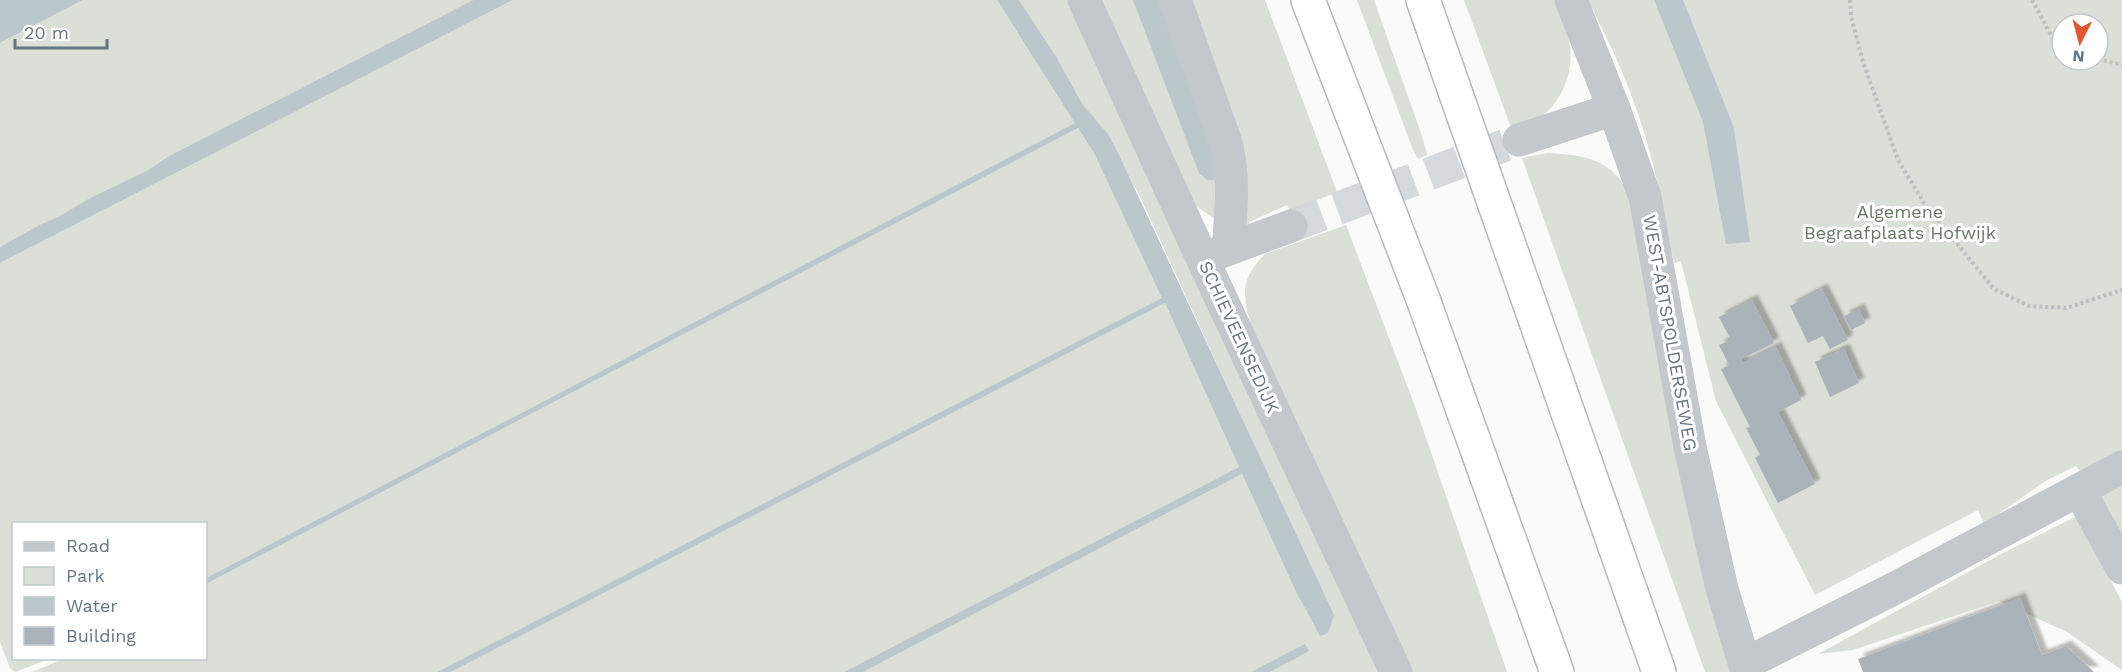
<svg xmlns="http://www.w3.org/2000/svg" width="2122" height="672" font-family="'Work Sans',sans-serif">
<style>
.green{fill:#dadfd7;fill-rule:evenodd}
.water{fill:#bbc7cb}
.building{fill:#aab3b9;filter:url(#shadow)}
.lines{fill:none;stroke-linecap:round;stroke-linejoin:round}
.minor-tunnel{stroke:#d5d9db;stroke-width:33;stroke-dasharray:33 16;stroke-linecap:butt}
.highway-casing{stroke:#b4b9bd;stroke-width:36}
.path{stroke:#bbbfc2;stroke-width:4;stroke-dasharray:3 3;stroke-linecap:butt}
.minor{stroke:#c3c8cc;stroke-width:33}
.highway{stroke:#fff;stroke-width:33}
.labels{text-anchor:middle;stroke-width:6;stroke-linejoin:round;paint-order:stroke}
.park-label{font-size:18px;fill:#687a64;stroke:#fff}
.street-label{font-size:18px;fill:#657683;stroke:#fff}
</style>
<defs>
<filter id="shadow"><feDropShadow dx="5.5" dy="-5.5" stdDeviation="1.5" flood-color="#0004"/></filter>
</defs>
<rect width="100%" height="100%" fill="#fafaf8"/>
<g class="green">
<path d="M83,0H473L169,156L148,170L88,199L58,217L39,225L0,247V43Z"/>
<path d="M513,0H997L1076,123L206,578V524H14V658L49,659L15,672L10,668L0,642V263Z"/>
<path d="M1019,0H1072L1382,672H863L1242,474L1296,592L1320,636L1289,521L1138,192L1083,105L1057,58Z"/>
<path d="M1101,0H1265L1337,192L1290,211L1287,205L1249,222L1248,227L1218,221L1196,206Z"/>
<path d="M1357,0H1374L1423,139L1427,155L1418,159L1413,150Z"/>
<path d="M1464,0H1554L1556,4C1560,15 1567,27 1569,39C1577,82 1553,119 1513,133Z"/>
<path d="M1588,0H2122V541L2101,499L2076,466L2047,480L1984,524L1978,510L1815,595L1716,401L1681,261L1674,263C1665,216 1656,169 1641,123C1628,81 1608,40 1588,0ZM2062,24H2098V60H2062Z"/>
<path d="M1078,128L1094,153L1163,298L437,672H32L63,659L206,658V584Z"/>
<path d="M1548,153C1588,155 1614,160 1632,200L1736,672H1705L1522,158Z"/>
<path d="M1346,225L1416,409L1507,672H1406L1248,323L1250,321C1241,292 1243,276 1265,254Z"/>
<path d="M1165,303L1239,467L844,672H451Z"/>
<path d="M2077,516L2122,602V670L2067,632L1999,601L1853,650L1818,654L2003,553Z"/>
</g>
<g class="water">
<path d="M0,0H83L0,43Z"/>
<path d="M473,0H513L0,263V247L39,225L58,217L88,199L148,170L169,156Z"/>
<path d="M997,0H1019L1057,58L1083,105L1108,134L1118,153L1334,615L1328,633L1320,636L1296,592L1242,474L863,672H844L1239,467L1165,303L451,672H437L1162,298L1094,153L1078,128L206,584V578L1075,123Z"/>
<path d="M1133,0H1159L1219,163L1218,174L1214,180H1207L1199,173Z"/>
<path d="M1654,0H1683L1734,128L1750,242L1726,244L1703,122Z"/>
<path d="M1305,644L1309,651L1270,672H1251Z"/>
</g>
<g class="building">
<path d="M1822,289L1848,340L1830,349L1823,336L1808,343L1790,306Z"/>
<path d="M1752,300L1774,343L1741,359L1743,363L1776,347L1801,400L1778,412L1815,484L1778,503L1755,458L1760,455L1746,428L1750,427L1721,369L1729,365L1719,345L1731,340L1719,317Z"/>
<path d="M1859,309L1865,323L1851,330L1844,316Z"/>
<path d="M1844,349L1859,383L1830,397L1815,362Z"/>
<path d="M2020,598L2042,655L2066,646L2094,672H1863L1858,659Z"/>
</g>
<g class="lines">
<path class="minor-tunnel" d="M1291,226L1519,140"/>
<defs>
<g id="highway">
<path d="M1308,0L1423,299L1557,672"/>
<path d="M1423,0L1659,672"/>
</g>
</defs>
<use href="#highway" class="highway-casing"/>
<g class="path">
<path d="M1850,0L1851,16L1863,62L1898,160L1924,203L1994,289L2029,306L2066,308L2122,290"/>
<path d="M2032,0L2053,39L2062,45"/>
<path d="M2098,59L2122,65"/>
</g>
<g class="minor">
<path d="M1084,0L1202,258L1396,672"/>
<path d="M1175,0L1226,143C1235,179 1231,213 1228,249"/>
<path d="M1571,0L1614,109L1645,197L1690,447L1722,589L1747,672"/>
<path d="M1519,140L1614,109"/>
<path d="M1210,256L1291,226"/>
<path d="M2079,490L2122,568"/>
<path d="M1745,664L1899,586L2122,467"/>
</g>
<use href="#highway" class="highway"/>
</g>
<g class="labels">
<g class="park-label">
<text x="1900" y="218">Algemene<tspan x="1900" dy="21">Begraafplaats Hofwijk</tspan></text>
</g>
<g class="street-label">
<text transform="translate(1670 333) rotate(80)" y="6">WEST-ABTSPOLDERSEWEG</text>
<text transform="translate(1239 337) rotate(65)" y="6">SCHIEVEENSEDIJK</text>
</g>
</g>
<rect x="12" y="522" width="195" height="138" fill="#ffffff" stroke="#c1c8cd" stroke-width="1.5"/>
<rect x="24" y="542" width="30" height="9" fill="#c3c8cc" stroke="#c1c8cd" stroke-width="1.5"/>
<text x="66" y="552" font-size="18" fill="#657683">Road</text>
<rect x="24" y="567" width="30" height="18" fill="#dadfd7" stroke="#c1c8cd" stroke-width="1.5"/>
<text x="66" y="582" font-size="18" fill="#657683">Park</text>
<rect x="24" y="597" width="30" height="18" fill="#bbc7cb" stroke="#c1c8cd" stroke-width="1.5"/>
<text x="66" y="612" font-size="18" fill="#657683">Water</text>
<rect x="24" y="627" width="30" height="18" fill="#aab3b9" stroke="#c1c8cd" stroke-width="1.5"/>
<text x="66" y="642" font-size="18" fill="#657683">Building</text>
<g transform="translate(2080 42) rotate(186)"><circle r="28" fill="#ffffff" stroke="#c1c8cd" stroke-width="1.5"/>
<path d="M0-4.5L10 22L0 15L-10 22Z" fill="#e4572e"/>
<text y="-9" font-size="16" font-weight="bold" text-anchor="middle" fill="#657683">N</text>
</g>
<path d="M15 39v9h92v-9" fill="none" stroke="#657683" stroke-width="3"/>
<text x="24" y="39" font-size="18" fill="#657683" stroke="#ffffff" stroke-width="4.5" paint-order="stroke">20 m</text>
</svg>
